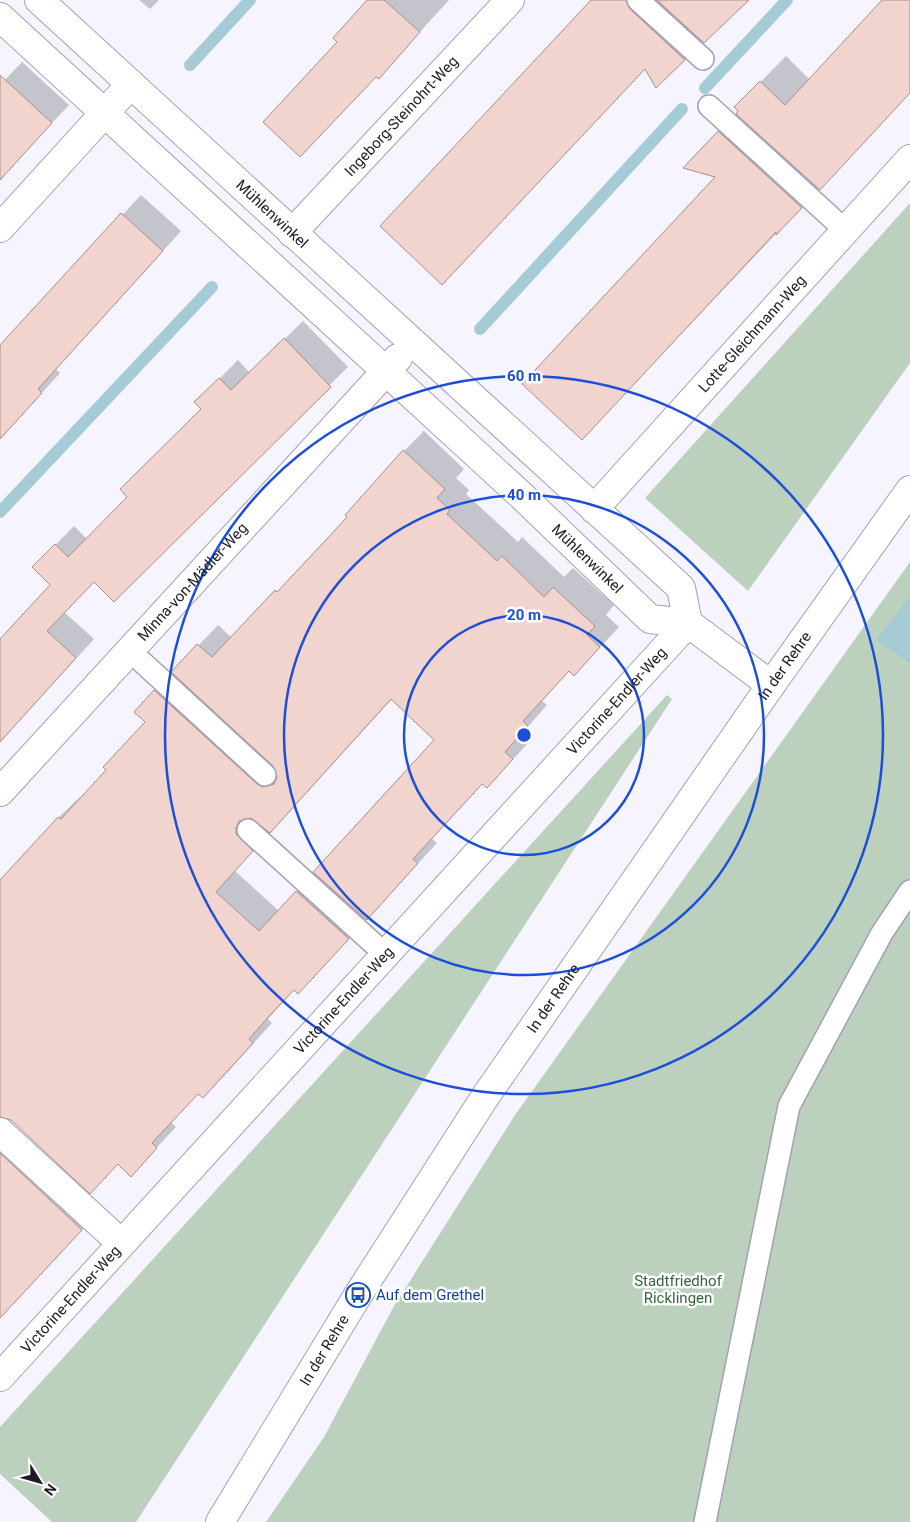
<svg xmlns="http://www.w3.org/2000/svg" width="910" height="1522" font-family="Roboto,sans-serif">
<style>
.green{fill:#bcd1bd}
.water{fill:#a5ccd4}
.shadow{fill:#0003;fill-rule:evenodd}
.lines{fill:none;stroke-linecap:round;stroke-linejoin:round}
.stream{stroke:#a5ccd4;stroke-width:12}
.building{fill:#f0d4cd;stroke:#a98f89}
.service-casing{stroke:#a4a0b7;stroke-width:24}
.minor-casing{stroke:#a4a0b7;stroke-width:30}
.tertiary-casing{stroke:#a4a0b7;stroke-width:30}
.service{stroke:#fff;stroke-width:21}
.minor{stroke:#fff;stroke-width:28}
.tertiary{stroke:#fff;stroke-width:28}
.ring{fill:none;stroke:#1d4ed8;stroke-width:2.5}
.labels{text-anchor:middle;stroke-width:5;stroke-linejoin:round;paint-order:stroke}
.street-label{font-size:15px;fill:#1e1d25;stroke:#fff}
.park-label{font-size:15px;fill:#3a6340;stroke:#fff}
.transit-label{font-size:15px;fill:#164399;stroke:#fff;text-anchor:start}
.centre{fill:#1d4ed8;stroke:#fff;stroke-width:2.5}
.ring-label{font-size:15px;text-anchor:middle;font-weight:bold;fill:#1d4ed8;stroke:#fff;stroke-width:5;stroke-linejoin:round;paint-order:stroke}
</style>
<rect width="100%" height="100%" fill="#f6f5ff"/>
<g class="green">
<path d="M910,203V363L748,591L645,498Z"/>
<path d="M910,562V1522H266L324,1437L394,1306L515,1115Z"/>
<path d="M667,695L672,699L136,1522H52L0,1474V1427Z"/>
</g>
<path class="water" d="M910,596V663L876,640Z"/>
<g class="shadow">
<path d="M139,0H159L150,9Z"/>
<path d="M368,0H449L379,77L339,42Z"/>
<path d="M593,0H746L657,86L646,68L442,283Z"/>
<path d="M884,0H910V92L582,439L717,176L685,167L738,114L740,111L736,107L786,56L810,80Z"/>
<path d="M22,62L69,105L8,170L0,173V85Z"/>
<path d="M141,195L181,231L56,369L60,373L0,439V347Z"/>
<path d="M303,321L348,367L114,600L95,581L64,612L94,639L0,742V641L52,585L34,567L74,526L87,539L129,497L203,409L196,402L238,360L250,373Z"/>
<path d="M424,431L464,469L456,478L469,490L466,494L518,542L522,537L564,577L573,568L614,605L606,615L619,627L594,654L570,670L542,701L547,705L524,731L532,739L487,787L483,783L432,839L437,843L318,972L291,993L268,1019L272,1023L223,1077L203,1096L199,1093L171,1122L176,1127L131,1175L118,1163L5,1116L9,1124L101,1209L29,1287L0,1309V888L10,871L59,817L79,798L81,800L108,770L147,722L136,711L218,625L232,638L325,543L404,451ZM392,699L436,740L279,911L235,871Z"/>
</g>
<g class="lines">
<g class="stream">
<path d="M190,65L250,0"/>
<path d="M705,88L787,0"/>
<path d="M480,329L682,109"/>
<path d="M0,512L212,287"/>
</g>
</g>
<g class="building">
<path d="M367,0H384L420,32L379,79L376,77L300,157L263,122L337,42L333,38Z"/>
<path d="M591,0H626L630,9L685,60L656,88L645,69L442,285L380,226Z"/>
<path d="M657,0H749L704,43Z"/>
<path d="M882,0H910V93L820,190L736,114L738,111L734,107L760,81L785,105Z"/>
<path d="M0,75L52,123L0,180Z"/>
<path d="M718,131L802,208L776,235V232L582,440L522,384L715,177L683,168Z"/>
<path d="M121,213L163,251L38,389L42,393L0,439V345Z"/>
<path d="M284,338L331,387L114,602L94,582L47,631L76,658L0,742V639L50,585L32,567L55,544L68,557L127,497L120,489L201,409L194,402L219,378L231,390Z"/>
<path d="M403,450L445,489L437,498L450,510L447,514L497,561L502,556L544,597L553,587L595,626L587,635L600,647L574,676L569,671L523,721L528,726L505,752L513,759L487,788L482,784L413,859L418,863L367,920L313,872L434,740L391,699L270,833L251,818L239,821L236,828V834L253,851L216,892L259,931L296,891L349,939L298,994L294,990L271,1014L249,1039L253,1043L203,1098L198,1094L152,1143L157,1148L131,1177L118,1164L90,1194L11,1120L0,1117V880L58,817L61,819L106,770L103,767L145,722L134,712L154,690L257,784L263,787L274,784L277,777L273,766L171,672L197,644L212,657L275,590L277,592L324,542L347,517L345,515Z"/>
<path d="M0,1153L82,1230L0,1318Z"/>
</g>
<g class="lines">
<defs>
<g id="service">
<path d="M638,0L703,59"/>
<path d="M709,106L845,230"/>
<path d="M129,650L265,775"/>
<path d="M248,830L385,954"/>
<path d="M705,1522L789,1106L882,933L910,891"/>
</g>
<g id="minor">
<path id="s1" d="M0,17L522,496L650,619L688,623L681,588L39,0"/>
<path d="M0,228L131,84"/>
<path id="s2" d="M292,233L510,0"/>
<path id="s3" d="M594,509L910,159"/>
<path id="s4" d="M0,792L398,358"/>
<path d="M0,1132L121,1243"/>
<path id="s5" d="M0,1377L688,623L771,685"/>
</g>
<g id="tertiary">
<path id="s6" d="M220,1522L358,1295L485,1097L771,685L910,490"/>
</g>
</defs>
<use href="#service" class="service-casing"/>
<use href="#minor" class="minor-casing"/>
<use href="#tertiary" class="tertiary-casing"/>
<use href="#service" class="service"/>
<use href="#minor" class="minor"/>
<use href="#tertiary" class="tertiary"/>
</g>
<g class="ring">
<circle cx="524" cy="735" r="120"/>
<circle cx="524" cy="735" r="240"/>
<circle cx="524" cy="735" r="359"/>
</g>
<defs>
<symbol id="bus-ring" viewBox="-11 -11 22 22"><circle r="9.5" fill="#fff" stroke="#1a4fb4" stroke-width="1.5"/><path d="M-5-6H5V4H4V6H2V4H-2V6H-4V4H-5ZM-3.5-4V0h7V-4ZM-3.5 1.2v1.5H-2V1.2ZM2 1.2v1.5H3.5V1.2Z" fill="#1a4fb4"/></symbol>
</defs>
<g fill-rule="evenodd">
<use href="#bus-ring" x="344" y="1281" width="28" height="28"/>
</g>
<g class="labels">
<g class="street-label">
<text dy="5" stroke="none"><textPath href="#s2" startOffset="160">Ingeborg-Steinohrt-Weg</textPath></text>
<text transform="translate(272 214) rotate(43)" y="5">Mühlenwinkel</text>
<text dy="5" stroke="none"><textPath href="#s3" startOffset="236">Lotte-Gleichmann-Weg</textPath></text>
<text dy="5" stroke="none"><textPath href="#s1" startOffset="799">Mühlenwinkel</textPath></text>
<text dy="5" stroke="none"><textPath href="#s4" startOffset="285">Minna-von-Mädler-Weg</textPath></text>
<text dy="5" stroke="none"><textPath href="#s6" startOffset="1026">In der Rehre</textPath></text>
<text dy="5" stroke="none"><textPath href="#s5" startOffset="915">Victorine-Endler-Weg</textPath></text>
<text dy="5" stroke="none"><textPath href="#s6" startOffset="621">In der Rehre</textPath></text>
<text dy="5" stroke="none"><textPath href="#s5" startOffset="510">Victorine-Endler-Weg</textPath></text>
<text dy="5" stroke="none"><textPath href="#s5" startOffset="105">Victorine-Endler-Weg</textPath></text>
<text dy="5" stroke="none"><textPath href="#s6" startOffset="201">In der Rehre</textPath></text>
</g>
<g class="park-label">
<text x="678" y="1286">Stadtfriedhof<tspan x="678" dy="17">Ricklingen</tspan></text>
</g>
<g class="transit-label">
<text x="376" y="1300">Auf dem Grethel</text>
</g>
</g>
<circle cx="524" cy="735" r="8" class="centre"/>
<g class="ring-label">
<text x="524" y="381">60 m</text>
<text x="524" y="500">40 m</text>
<text x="524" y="620">20 m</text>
</g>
<g transform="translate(40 1482) rotate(127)" stroke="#ffffff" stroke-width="4" paint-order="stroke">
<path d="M0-4L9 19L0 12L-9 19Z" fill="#1e1d25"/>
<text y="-8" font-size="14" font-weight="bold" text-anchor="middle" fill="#1e1d25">N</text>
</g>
</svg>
